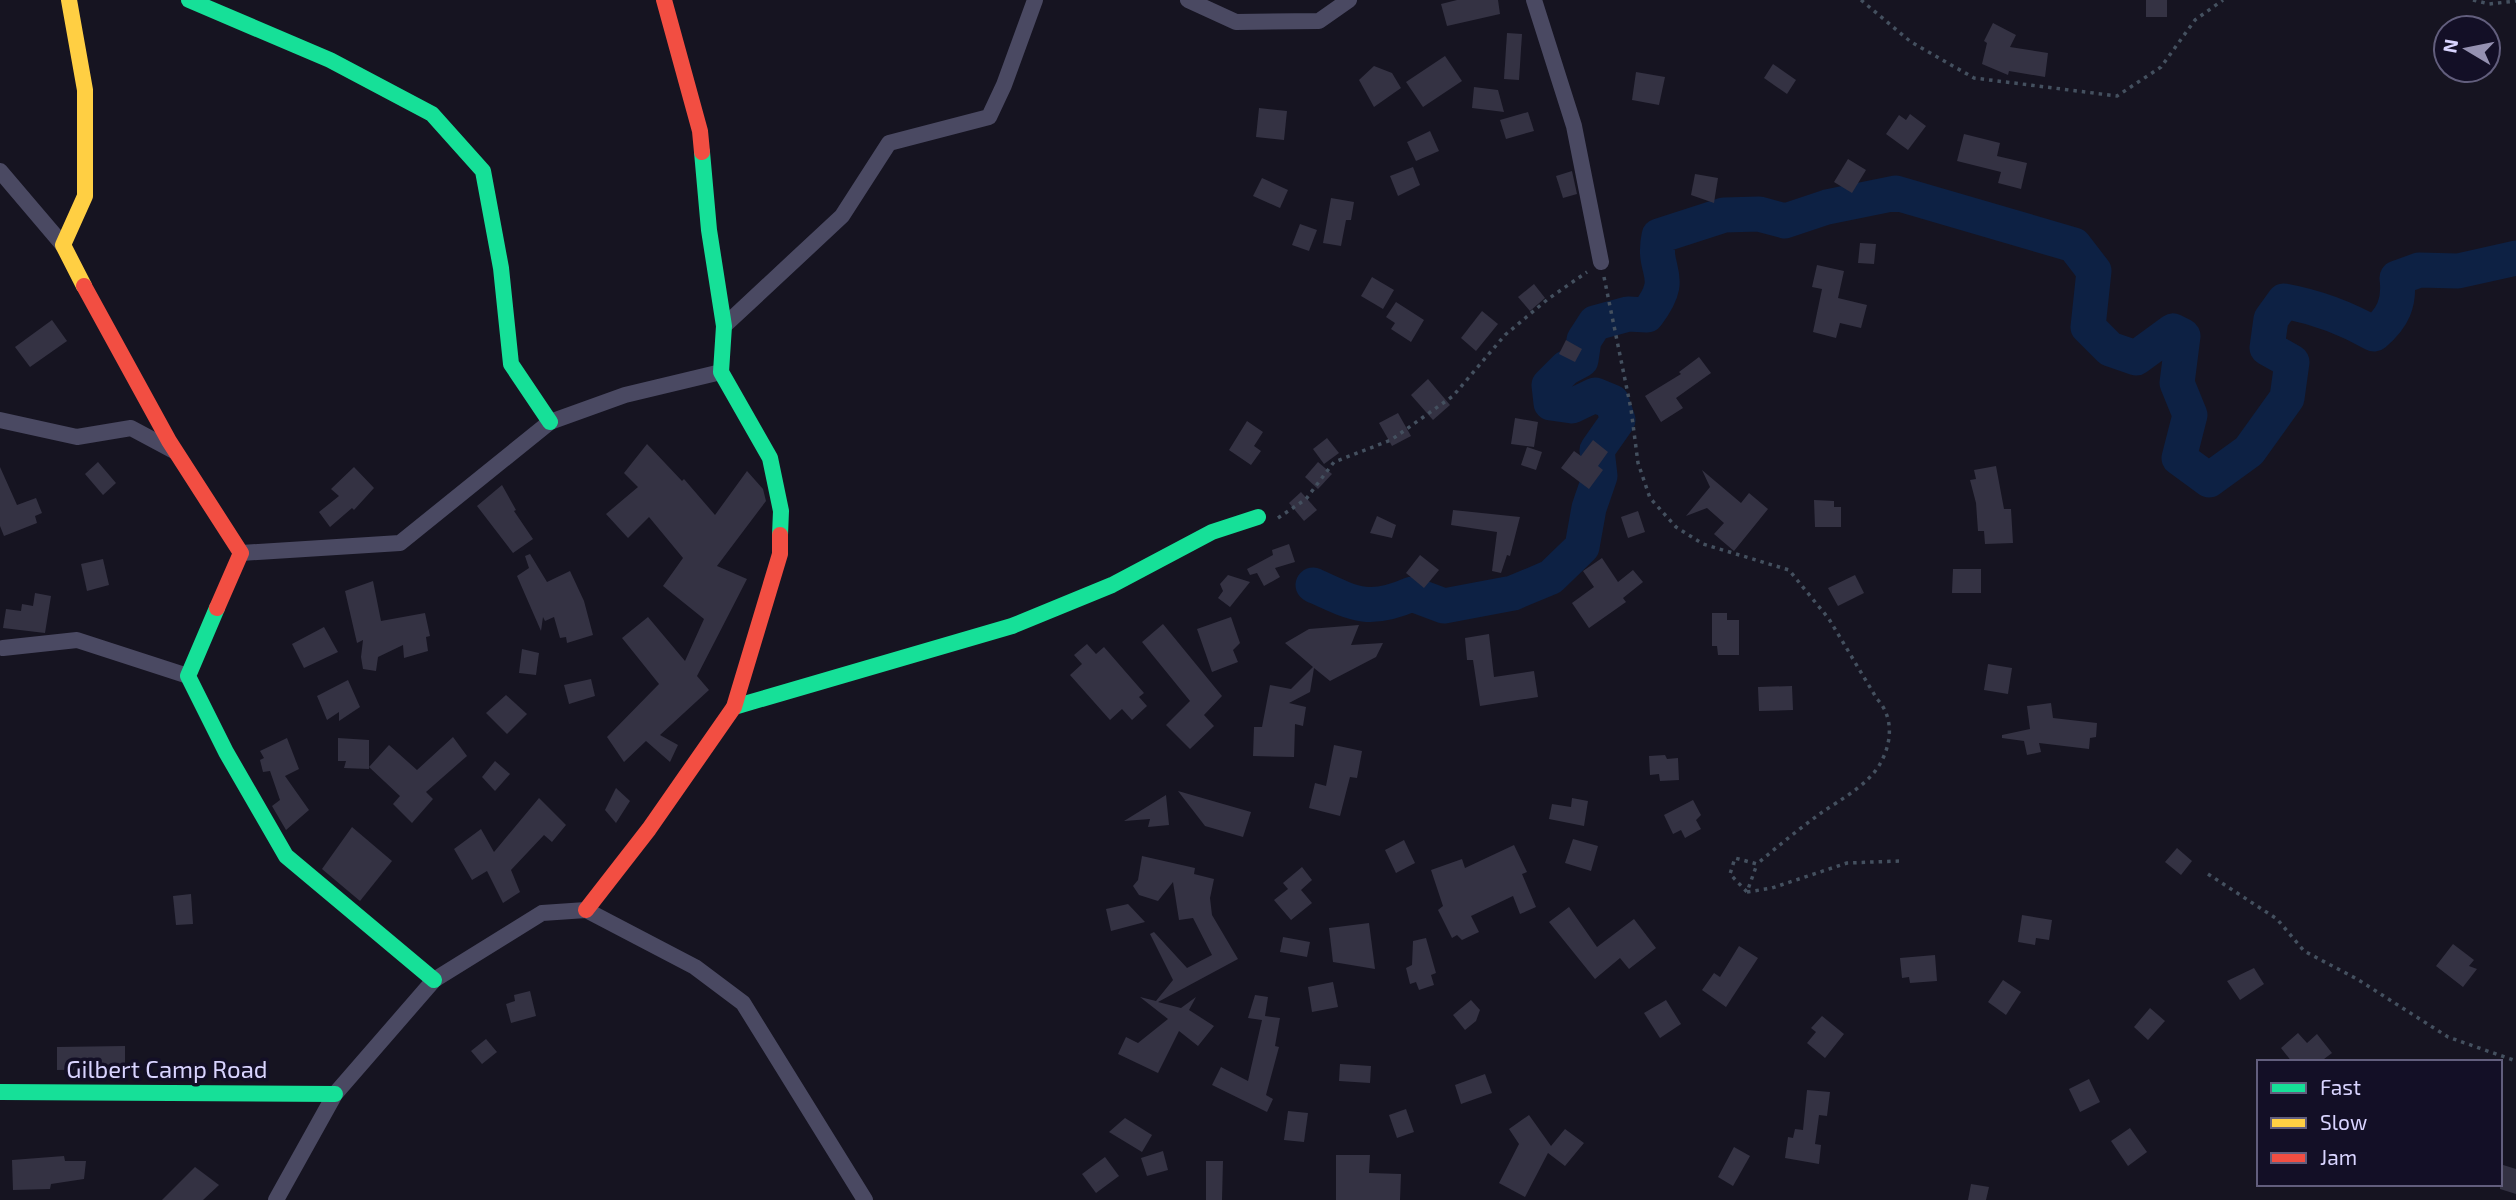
<svg xmlns="http://www.w3.org/2000/svg" width="2516" height="1200" font-family="'Exo 2',sans-serif">
<style>
.lines{fill:none;stroke-linecap:round;stroke-linejoin:round}
.river{stroke:#0d2144;stroke-width:35}
.building{fill:#343243}
.path{stroke:#44505f;stroke-width:3.5;stroke-dasharray:3.5 5;stroke-linecap:butt}
.street{stroke:#4a4962;stroke-width:16}
.fast{stroke:#16e098;stroke-width:16}
.slow{stroke:#ffcf43;stroke-width:16}
.jam{stroke:#f24e42;stroke-width:16}
.labels{text-anchor:middle;stroke-width:7;stroke-linejoin:round;paint-order:stroke}
.street-label{font-size:24px;fill:#d9d4ff;stroke:#130f26}
</style>
<rect width="100%" height="100%" fill="#161421"/>
<g class="lines">
<path class="river" d="M1313,585C1354,604 1369,613 1412,594L1444,606L1513,593L1551,577L1582,547L1589,508L1600,476L1597,450L1618,420L1612,402L1595,395L1572,406L1551,403L1549,385L1566,368L1581,360L1584,340L1595,323L1628,314L1647,315C1678,274 1651,274 1659,236L1724,215L1759,214L1785,221L1827,207L1896,193L2074,245L2094,271L2088,327L2110,349L2136,358L2173,331L2183,336L2177,383L2190,415L2179,458L2209,480L2249,451L2287,398L2292,362L2267,348L2271,319L2284,301C2317,307 2346,318 2374,334C2393,318 2400,303 2397,278L2419,270L2458,271L2516,258"/>
</g>
<g class="building">
<path d="M1457,0H1498L1500,14L1447,26L1441,4Z"/>
<rect x="2146" y="0" width="21" height="17"/>
<path d="M1993,23L2016,35L2010,47L2048,53L2045,77L2009,71L2008,75L1982,64L1987,43L1984,41Z"/>
<path d="M1507,33L1522,34L1519,80L1504,79Z"/>
<path d="M1445,56L1462,81L1423,107L1406,82Z"/>
<path d="M1773,64L1796,80L1787,94L1764,78Z"/>
<path d="M1374,66L1392,73L1401,88L1374,107L1359,80Z"/>
<path d="M1636,72L1665,77L1659,105L1632,100Z"/>
<path d="M1474,87L1498,90L1504,112L1472,108Z"/>
<path d="M1259,108L1287,111L1284,140L1256,137Z"/>
<path d="M1528,112L1534,131L1506,139L1500,120Z"/>
<path d="M1910,114L1926,126L1908,150L1886,134L1899,115L1906,120Z"/>
<path d="M1430,131L1439,151L1416,161L1407,142Z"/>
<path d="M1964,134L2000,143L1997,156L2027,163L2021,189L1998,183L2001,172L1957,161Z"/>
<path d="M1848,159L1866,170L1852,193L1834,182Z"/>
<path d="M1413,167L1420,185L1398,196L1390,176Z"/>
<path d="M1572,171L1577,194L1563,198L1556,176Z"/>
<path d="M1695,174L1718,178L1714,203L1691,195Z"/>
<path d="M1262,178L1288,190L1280,208L1253,196Z"/>
<path d="M1331,198L1354,202L1351,220H1346L1341,246L1323,243Z"/>
<path d="M1300,224L1317,230L1309,251L1292,245Z"/>
<path d="M1860,243L1876,244L1874,264L1858,263Z"/>
<path d="M1817,265L1844,271L1838,298L1867,305L1861,328L1840,323L1836,338L1813,332L1822,289L1812,287Z"/>
<path d="M1372,277L1394,290L1383,309L1361,296Z"/>
<path d="M1534,284L1545,298L1530,311L1518,297Z"/>
<path d="M1396,302L1424,320L1411,342L1391,329L1395,323L1386,317Z"/>
<path d="M1482,311L1498,324L1476,351L1461,338Z"/>
<path d="M52,320L67,341L30,367L15,347Z"/>
<path d="M1566,340L1582,349L1575,362L1559,354Z"/>
<path d="M1699,357L1711,373L1676,398L1683,408L1661,422L1645,396L1681,374L1679,372Z"/>
<path d="M1428,379L1450,405L1433,420L1411,395Z"/>
<path d="M1398,413L1411,436L1392,446L1379,423Z"/>
<path d="M1515,418L1538,422L1534,447L1511,444Z"/>
<path d="M1247,421L1263,432L1254,446L1261,451L1251,465L1229,450Z"/>
<path d="M1327,438L1339,453L1324,464L1313,449Z"/>
<path d="M1593,440L1608,452L1598,466L1603,470L1589,489L1561,468L1574,451L1581,456Z"/>
<path d="M647,444L682,481L684,479L715,515L747,471L763,489L766,501L717,566L747,579L697,676L709,690L660,735L678,745L670,762L646,741L624,762L607,737L659,684L622,638L648,617L685,661L704,619L663,586L683,558L649,517L628,538L606,514L638,487L624,473Z"/>
<path d="M1527,447L1542,452L1536,470L1521,465Z"/>
<path d="M98,462L116,483L103,495L85,474Z"/>
<path d="M1318,462L1332,474L1318,489L1305,477Z"/>
<path d="M1996,466L2004,509H2011L2013,543L1985,544L1984,531H1978L1976,503L1970,480L1976,479L1974,470Z"/>
<path d="M0,467L17,505L36,498L42,513L35,516L37,523L4,536L0,526Z"/>
<path d="M354,467L374,488L354,510L352,508L330,527L319,512L339,496L331,489Z"/>
<path d="M1702,470L1741,503L1749,493L1768,509L1734,551L1714,534L1724,523L1707,508L1686,516L1710,487Z"/>
<path d="M502,485L516,510L514,511L533,539L513,553L477,506Z"/>
<path d="M1301,492L1317,510L1304,521L1289,503Z"/>
<path d="M1814,500L1834,501V507H1841V527H1815Z"/>
<path d="M1453,510L1520,517L1510,556L1507,555L1501,573L1492,571L1497,532L1451,525Z"/>
<path d="M1638,511L1645,532L1628,538L1621,517Z"/>
<path d="M1377,516L1396,525L1392,538L1370,533Z"/>
<path d="M1289,544L1295,562L1275,568L1280,577L1264,586L1257,573L1250,575L1247,569L1273,555L1272,550Z"/>
<path d="M530,554L547,582L570,571L584,601L593,635L567,643L566,637L560,638L554,617L545,621L543,617L541,631L517,576L529,568L525,556Z"/>
<path d="M1420,555L1439,570L1424,588L1406,573Z"/>
<path d="M1602,558L1618,582L1633,570L1643,582L1623,598L1626,602L1589,628L1572,603L1594,587L1583,571Z"/>
<path d="M103,559L109,585L87,591L81,564Z"/>
<path d="M1953,569H1981V593H1952Z"/>
<path d="M1228,575L1250,582L1230,607L1218,598L1223,591L1220,584Z"/>
<path d="M1855,575L1864,593L1838,606L1828,588Z"/>
<path d="M373,581L381,621L425,613L430,636L426,637L428,651L404,658L403,645L378,657L376,671L363,669L361,657L363,640L357,643L345,591Z"/>
<path d="M35,593L51,596L45,633L3,628L6,609L21,611L22,604L33,606Z"/>
<path d="M1712,613H1727V620H1739V655H1718L1717,646H1712Z"/>
<path d="M1231,617L1240,643L1233,650L1238,662L1212,672L1197,629Z"/>
<path d="M1163,624L1222,696L1204,715L1214,726L1190,749L1166,725L1190,701L1142,642Z"/>
<path d="M1359,625L1351,645L1383,643L1376,657L1330,681L1314,668L1310,692L1289,703L1306,707L1303,726L1295,724L1294,757L1253,756L1254,727H1262L1270,685L1291,689L1313,667L1285,643L1309,629Z"/>
<path d="M324,627L338,652L304,668L292,644Z"/>
<path d="M1489,634L1494,677L1534,671L1538,697L1480,706L1473,660H1467L1465,638Z"/>
<path d="M1087,644L1096,654L1104,647L1144,693L1139,697L1147,706L1132,720L1122,709L1110,720L1070,675L1082,664L1074,655Z"/>
<path d="M522,649L539,653L536,675L519,673Z"/>
<path d="M1988,664L2012,668L2008,694L1984,690Z"/>
<path d="M591,679L595,696L569,704L564,685Z"/>
<path d="M348,680L360,707L339,721V712L327,720L317,696Z"/>
<path d="M1792,686L1793,710L1759,711L1758,687Z"/>
<path d="M506,695L527,714L507,734L486,713Z"/>
<path d="M2051,703L2053,718L2097,723L2096,737L2090,738L2089,749L2039,743L2041,752L2027,755L2024,741L2002,738V735L2030,729L2027,706Z"/>
<path d="M453,737L467,756L426,792L433,799L412,823L393,804L400,796L369,767L389,745L417,770Z"/>
<path d="M287,738L299,769L285,776L309,810L286,830L272,806L280,800L270,771L263,772L260,760L264,758L260,751Z"/>
<path d="M338,738L369,740V769L344,768L346,761H338Z"/>
<path d="M1334,745L1362,751L1357,778L1350,777L1340,816L1309,808L1315,783L1326,786Z"/>
<path d="M1665,755L1667,759L1678,758L1679,780L1660,781L1659,774L1650,775L1649,756Z"/>
<path d="M495,761L510,774L495,791L482,777Z"/>
<path d="M616,788L630,801L616,823L605,810Z"/>
<path d="M1178,791L1251,812L1243,837L1205,826Z"/>
<path d="M1166,795L1169,825L1148,827L1150,819L1124,821Z"/>
<path d="M539,798L566,825L552,842L544,835L511,870L520,892L503,903L487,871L472,880L454,849L481,829L494,852Z"/>
<path d="M1572,798L1588,801L1584,826L1549,819L1552,804L1571,807Z"/>
<path d="M1693,800L1701,815L1696,820L1701,829L1685,838L1681,830L1673,834L1664,815Z"/>
<path d="M352,827L392,861L360,901L322,869Z"/>
<path d="M1573,839L1598,846L1591,871L1565,863Z"/>
<path d="M1404,840L1415,863L1396,873L1385,850Z"/>
<path d="M1514,845L1527,872L1522,874L1536,907L1520,914L1513,896L1471,916L1479,932L1462,940L1457,935L1452,938L1438,910L1443,906L1431,870L1462,859L1465,868Z"/>
<path d="M2177,848L2192,861L2181,875L2165,862Z"/>
<path d="M1142,856L1195,868L1194,874L1214,879L1210,898L1212,915L1238,959L1158,1002L1181,1008L1196,997L1189,1010L1214,1026L1198,1046L1179,1031L1158,1073L1118,1054L1126,1037L1138,1043L1168,1019L1140,997L1156,1001L1173,980L1150,934L1154,932L1187,968L1212,955L1193,918L1179,920L1173,882L1158,901L1139,895L1133,886L1138,880Z"/>
<path d="M1302,867L1312,880L1301,890L1312,903L1291,920L1274,900L1288,889L1283,883Z"/>
<path d="M191,894L193,924L176,925L173,896Z"/>
<path d="M1128,904L1145,922L1111,931L1106,909Z"/>
<path d="M1569,907L1597,947L1634,919L1656,948L1629,969L1620,958L1595,979L1549,922Z"/>
<path d="M2022,915L2052,920L2049,940L2036,938L2035,945L2018,942Z"/>
<path d="M1369,923L1375,969L1333,962L1329,928Z"/>
<path d="M1283,937L1310,942L1307,957L1280,952Z"/>
<path d="M1426,938L1436,973L1431,975L1434,985L1419,990L1416,982L1410,984L1406,968L1412,965L1413,941Z"/>
<path d="M2453,944L2474,960L2469,966L2477,969L2463,987L2436,966Z"/>
<path d="M1739,946L1758,958L1726,1007L1702,990L1714,973L1720,977Z"/>
<path d="M1935,955L1937,981L1910,983L1909,977L1902,978L1900,958Z"/>
<path d="M2254,968L2264,984L2240,1000L2227,981Z"/>
<path d="M2003,980L2021,992L2006,1015L1988,1002Z"/>
<path d="M1333,982L1338,1007L1312,1012L1308,987Z"/>
<path d="M530,991L536,1016L511,1023L506,1004L515,1001L514,995Z"/>
<path d="M1255,995L1268,997L1265,1016L1280,1018L1275,1046L1279,1047L1266,1095L1273,1099L1267,1112L1212,1085L1221,1067L1248,1081L1262,1020L1248,1018Z"/>
<path d="M1471,1000L1480,1010L1476,1021L1465,1030L1453,1015Z"/>
<path d="M1666,1000L1681,1024L1660,1038L1644,1013Z"/>
<path d="M2150,1008L2165,1021L2148,1040L2134,1027Z"/>
<path d="M1822,1016L1844,1034L1825,1058L1807,1043L1816,1032L1811,1028Z"/>
<path d="M2298,1033L2307,1043L2317,1034L2332,1053L2320,1062H2292L2281,1048Z"/>
<path d="M486,1039L497,1052L482,1064L471,1051Z"/>
<path d="M125,1046V1069L57,1070V1047Z"/>
<path d="M1340,1064L1371,1066L1370,1083L1339,1081Z"/>
<path d="M1485,1074L1492,1093L1461,1104L1455,1085Z"/>
<path d="M2089,1079L2100,1102L2080,1112L2069,1089Z"/>
<path d="M1807,1090L1830,1092L1827,1116L1819,1115L1815,1144L1821,1145L1819,1164L1785,1158L1788,1137L1793,1138L1795,1129L1803,1130Z"/>
<path d="M1406,1109L1414,1132L1397,1138L1389,1115Z"/>
<path d="M1288,1111L1308,1113L1304,1142L1284,1140Z"/>
<path d="M1529,1115L1551,1146L1565,1129L1584,1143L1565,1166L1548,1153L1525,1197L1499,1183L1519,1144L1509,1129Z"/>
<path d="M1125,1118L1152,1135L1142,1152L1109,1132Z"/>
<path d="M2130,1128L2147,1152L2128,1166L2111,1141Z"/>
<path d="M1734,1147L1750,1156L1733,1186L1718,1177Z"/>
<path d="M1163,1151L1168,1170L1147,1176L1141,1158Z"/>
<path d="M1336,1155H1370L1369,1173L1401,1174L1400,1200H1336Z"/>
<path d="M64,1156L65,1161H86L84,1179L51,1184L50,1189L13,1190L12,1160Z"/>
<path d="M1105,1157L1119,1176L1096,1193L1082,1174Z"/>
<path d="M1206,1161H1223L1222,1200H1206Z"/>
<path d="M2500,1164L2516,1169V1194L2500,1189Z"/>
<path d="M195,1167L219,1185L203,1200H162Z"/>
<path d="M1971,1184L1989,1187L1986,1200H1968Z"/>
</g>
<g class="lines">
<g class="path">
<path d="M1861,0L1911,42L1974,78L2117,96L2161,67L2195,20L2223,0"/>
<path d="M2473,0L2489,4L2516,1"/>
<path d="M1604,277L1631,409L1638,463L1650,498L1676,527L1703,544L1789,570L1829,619L1877,699C1894,717 1892,743 1880,764C1868,785 1840,800 1821,813C1799,829 1778,846 1757,864L1735,858L1730,874L1747,892L1757,864"/>
<path d="M1278,518L1306,499L1334,462L1391,440L1453,396L1505,335L1548,299L1587,272"/>
<path d="M2208,874L2277,919L2304,951L2357,979L2448,1037L2516,1061"/>
<path d="M1747,892L1772,888L1847,863L1899,861"/>
</g>
<g class="street">
<path d="M1188,0L1236,22L1319,21L1349,0"/>
<path d="M1534,0L1574,126L1601,262"/>
<path d="M0,171L63,245"/>
<path d="M724,326L842,216L889,143L989,117L1004,85L1035,0"/>
<path d="M0,420L77,437L131,428L174,451"/>
<path d="M241,553L400,543L550,422L625,395L721,372"/>
<path d="M3,648L77,640L188,676"/>
<path d="M276,1200L335,1094L434,980L542,913L586,910L695,967L743,1003L865,1200"/>
</g>
<g class="fast">
<path d="M189,0L330,60L432,114L483,171L501,268L511,364L550,422"/>
<path d="M702,152L709,230L724,326L721,372L770,458L781,511L780,535"/>
<path d="M217,608L188,676L226,752L286,856L434,980"/>
<path d="M734,707L1012,626L1112,585L1212,532L1258,517"/>
<path d="M0,1092L335,1094"/>
</g>
<path class="slow" d="M69,0L85,90V196L63,245L84,286"/>
<g class="jam">
<path d="M664,0L700,131L702,152"/>
<path d="M84,286L169,441L241,553L217,608"/>
<path d="M586,910L649,829L734,707L780,554V535"/>
</g>
</g>
<g class="labels">
<g class="street-label">
<text x="167" y="1078">Gilbert Camp Road</text>
</g>
</g>
<rect x="2257" y="1060" width="245" height="126" fill="#130f26" stroke="#625e7d" stroke-width="2"/>
<rect x="2271" y="1083" width="35" height="10" fill="#16e098" stroke="#625e7d" stroke-width="2"/>
<text x="2320" y="1095" font-size="21" fill="#d9d4ff">Fast</text>
<rect x="2271" y="1118" width="35" height="10" fill="#ffcf43" stroke="#625e7d" stroke-width="2"/>
<text x="2320" y="1130" font-size="21" fill="#d9d4ff">Slow</text>
<rect x="2271" y="1153" width="35" height="10" fill="#f24e42" stroke="#625e7d" stroke-width="2"/>
<text x="2320" y="1165" font-size="21" fill="#d9d4ff">Jam</text>
<g transform="translate(2467 49) rotate(280)"><circle r="33" fill="#130f26" stroke="#625e7d" stroke-width="2"/>
<path d="M0-5L12 26L0 18L-12 26Z" fill="#9591b1"/>
<text y="-10" font-size="19" font-weight="bold" text-anchor="middle" fill="#d9d4ff">N</text>
</g>
</svg>
